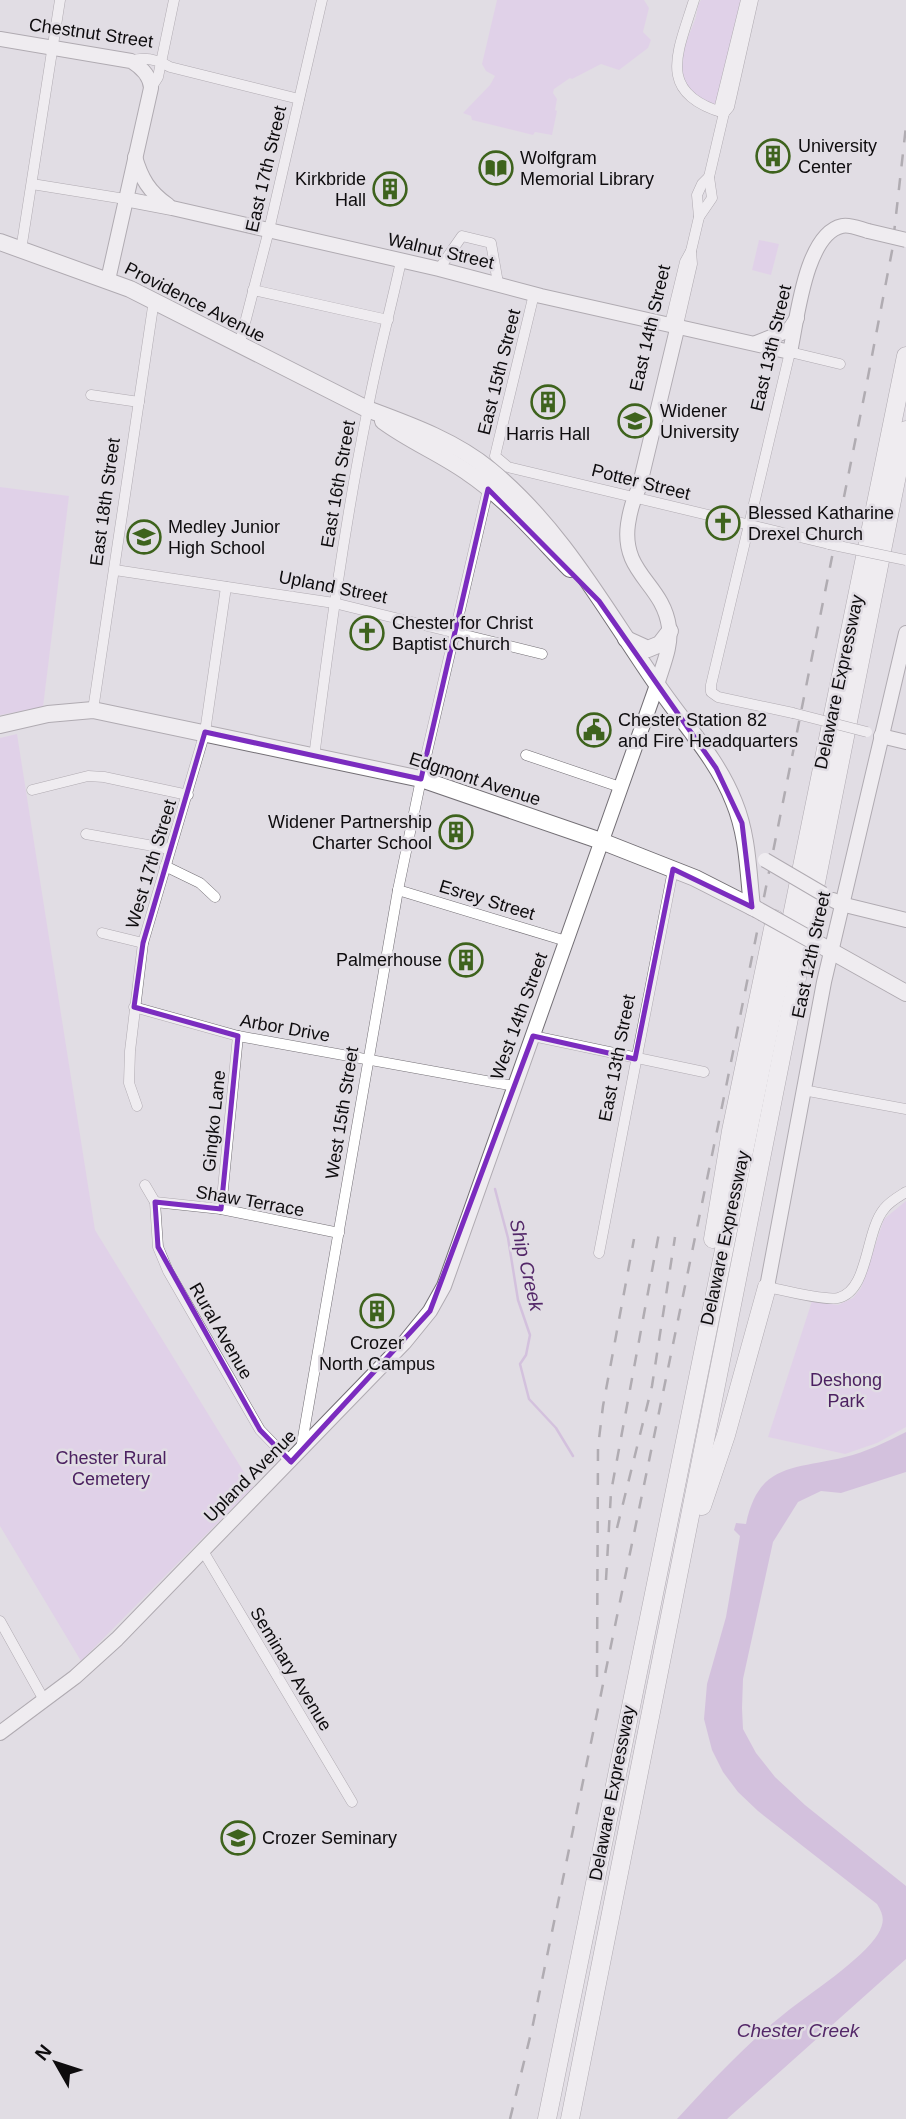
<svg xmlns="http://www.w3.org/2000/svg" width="906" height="2119" font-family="Helvetica,sans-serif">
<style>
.green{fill:#dec4ed}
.forest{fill:#c2a0d6}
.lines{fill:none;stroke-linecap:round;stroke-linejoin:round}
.stream{stroke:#c2a0d6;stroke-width:2.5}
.street-casing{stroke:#736f75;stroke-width:11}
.secondary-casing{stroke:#736f75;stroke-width:16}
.primary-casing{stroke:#736f75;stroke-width:18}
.highway-casing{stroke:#736f75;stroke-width:19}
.street{stroke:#fff;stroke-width:10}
.secondary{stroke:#fff;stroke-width:14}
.primary{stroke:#fff;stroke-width:16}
.highway{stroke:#fff;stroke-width:18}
.rail{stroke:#747175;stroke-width:2.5;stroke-dasharray:12 12;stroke-linecap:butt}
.street-bridge-casing{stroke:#736f75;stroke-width:11;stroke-linecap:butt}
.secondary-bridge-casing{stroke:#736f75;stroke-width:16;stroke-linecap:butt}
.primary-bridge-casing{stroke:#736f75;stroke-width:18;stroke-linecap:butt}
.street-bridge{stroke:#fff;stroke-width:10}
.secondary-bridge{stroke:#fff;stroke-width:14}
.primary-bridge{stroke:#fff;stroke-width:16}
.marked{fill:none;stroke:#7b2cbf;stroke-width:5;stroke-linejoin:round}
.labels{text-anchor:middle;stroke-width:5;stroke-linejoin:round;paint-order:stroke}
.street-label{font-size:18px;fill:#0e0c0e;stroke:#e1dde4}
.poi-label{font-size:18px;fill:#0e0c0e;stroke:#e1dde4;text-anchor:start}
.park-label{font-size:18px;fill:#4c2161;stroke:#e1dde4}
.water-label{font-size:19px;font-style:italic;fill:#532768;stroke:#e1dde4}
</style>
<rect width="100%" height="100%" fill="#e1dde4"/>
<g class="green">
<path d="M497,0H644L649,8L643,32L651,40L648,48L619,70L601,64L572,79L570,78L554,89L553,93L557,99L555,110L557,111L552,135L535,132L533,135L472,120L471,116L463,113L490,85L495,76L486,71L482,64Z"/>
<path d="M701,0H741L716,104H714L713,106C706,102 696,97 690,91C670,72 687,41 695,20C698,12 696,7 701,0Z"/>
<path d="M759,240L779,244L771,275L752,270Z"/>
<path d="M0,487L69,496L43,707L0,715Z"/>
<path d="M17,734L95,1230L253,1487L81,1661L0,1526V738Z"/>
<path d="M906,1201V1427L877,1443L845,1454L768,1437L812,1301L838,1305L853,1298L861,1288L884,1219Z"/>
</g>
<path class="forest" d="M906,1432V1472L841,1493L821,1491L798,1502L773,1542L743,1679L742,1708L743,1729L756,1753L775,1777L805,1805L906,1886V1959L727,2119H677C711,2082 745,2045 784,2014C809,1994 863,1959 878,1934C885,1922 884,1915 877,1904L758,1811L738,1792L723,1772L712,1750L704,1719L707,1684L726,1617L740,1536L734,1530L736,1523L746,1524C759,1462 794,1470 845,1457C866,1452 886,1442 906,1432Z"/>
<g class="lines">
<path class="stream" d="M495,1189L508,1238L518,1300L530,1335L526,1355L520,1364L529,1399L556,1428L573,1456"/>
<defs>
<g id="street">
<path d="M694,0C678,52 655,93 724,113"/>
<path d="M131,61C145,56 158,60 170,67L299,99"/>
<path d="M151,88L158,77L174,0"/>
<path d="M724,113L720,106L746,0"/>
<path d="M32,184L125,199"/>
<path d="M699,217L712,198L709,177L724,113L729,107L753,0"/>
<path d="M21,250L60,0"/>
<path d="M439,269L462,236L491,243L498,283"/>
<path d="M253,290L388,320"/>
<path d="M534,294L495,456L508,467L829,544"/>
<path d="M670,324L685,262L691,251L699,217L697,195L702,184L709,177"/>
<path d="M678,325L692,264L691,251"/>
<path d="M239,346L269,230L322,0"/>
<path d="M91,395L139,402"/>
<path d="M115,570L334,603L542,654"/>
<path d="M93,710L154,300"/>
<path d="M793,713L718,697L711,692V685L790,352L840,364"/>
<path d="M526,755L620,787"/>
<path d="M314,757C329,641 344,527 367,413C376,362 390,312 401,261"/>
<path d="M32,790L88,776L104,777L188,795"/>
<path d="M86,834L170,849"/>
<path d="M165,866L200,883L215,897"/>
<path d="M398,890L566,941"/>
<path d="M102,933L143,943"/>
<path d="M134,1007L238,1036L514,1086"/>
<path d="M533,1036L704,1072"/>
<path d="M803,1090L906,1109"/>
<path d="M137,1106L129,1083L130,1051L143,943L205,732L226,587"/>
<path d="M145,1185L155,1202L158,1247L168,1271L260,1430L291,1462"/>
<path d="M155,1202L221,1209L339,1233"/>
<path d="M221,1209L238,1036"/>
<path d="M599,1253L673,870"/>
<path d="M767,1287C782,1290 825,1301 838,1298C869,1291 865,1232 884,1209C889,1202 898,1197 906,1192"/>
<path d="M301,1449L398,890L424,765L489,485"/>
<path d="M203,1551L352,1802"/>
<path d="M0,1621L44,1700"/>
</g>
<g id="secondary">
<path d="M0,39L131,61C141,67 150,75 151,88L108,280"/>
<path d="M135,157C141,178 149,192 168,205"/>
<path d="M125,199L172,208L439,269L541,296L790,352C797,321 805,234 842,226C850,224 860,229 868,231"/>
<path d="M756,343L789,330L797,318"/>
<path d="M881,736L906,742"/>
<path d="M833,900L841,904L906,920"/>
<path d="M767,1287L824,982L906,633"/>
<path d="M0,1733L75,1677L117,1639L404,1343L430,1311L444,1286L657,685C662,667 672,646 669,627C663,583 621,574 628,524C630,511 633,499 639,488L678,325"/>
</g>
<g id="primary">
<path d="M0,242L130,289L367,409C410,425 455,441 490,470C561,528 605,609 656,683C682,722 717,758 734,802C748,836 748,871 752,907"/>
<path d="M383,421C410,441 440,453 467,472C506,498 538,536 570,569"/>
<path d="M626,639L648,649L660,644L670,631"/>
<path d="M0,725L48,714L93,710L421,779L601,841L695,878L756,909"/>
<path d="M815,942L906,993"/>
</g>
<g id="highway">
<path d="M713,1239L731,1131L775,919"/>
<path d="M702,1506L726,1435L767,1287"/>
<path d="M547,2119L906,356"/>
<path d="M570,2119L906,430"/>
</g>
</defs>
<use href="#street" class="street-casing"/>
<use href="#secondary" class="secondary-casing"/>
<use href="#primary" class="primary-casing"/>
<use href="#highway" class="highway-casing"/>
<use href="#street" class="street"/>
<use href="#secondary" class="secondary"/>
<use href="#primary" class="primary"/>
<use href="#highway" class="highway"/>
<g class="rail">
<path d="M617,1528L652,1386L675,1237"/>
<path d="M606,1580L611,1492L659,1233"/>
<path d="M597,1677L598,1447L603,1406L634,1239"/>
<path d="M510,2119L532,2029L726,1087L867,382L892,251L906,126"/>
</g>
<defs>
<g id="street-bridge">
<path d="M829,544L906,560"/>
<path d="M793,713L867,732"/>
</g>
<g id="secondary-bridge">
<path d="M868,231L906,240"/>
<path d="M765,860L823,894"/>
</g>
<path id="primary-bridge" d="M756,909L815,942"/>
</defs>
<use href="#street-bridge" class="street-bridge-casing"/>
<use href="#secondary-bridge" class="secondary-bridge-casing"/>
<use href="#primary-bridge" class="primary-bridge-casing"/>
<use href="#street-bridge" class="street-bridge"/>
<use href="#secondary-bridge" class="secondary-bridge"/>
<use href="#primary-bridge" class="primary-bridge"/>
</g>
<path d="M0 0H906V2119H0ZM488,489L599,601L716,768L742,823L752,907L673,869L635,1059L533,1036L430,1311L291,1462L260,1430L158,1247L155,1202L221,1209L238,1036L134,1007L143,943L205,732L421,779Z" fill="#e1dde4" fill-opacity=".55" fill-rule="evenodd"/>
<path class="marked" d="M488,489L599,601L716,768L742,823L752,907L673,869L635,1059L533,1036L430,1311L291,1462L260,1430L158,1247L155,1202L221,1209L238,1036L134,1007L143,943L205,732L421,779Z"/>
<defs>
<symbol id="building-ring" viewBox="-11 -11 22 22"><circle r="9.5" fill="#e1dde4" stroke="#3e631d" stroke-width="1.5"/><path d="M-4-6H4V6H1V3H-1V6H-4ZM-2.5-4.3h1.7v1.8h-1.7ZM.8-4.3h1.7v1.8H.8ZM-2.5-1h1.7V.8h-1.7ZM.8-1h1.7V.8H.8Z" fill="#3e631d"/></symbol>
<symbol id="library-ring" viewBox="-11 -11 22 22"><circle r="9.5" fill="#e1dde4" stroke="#3e631d" stroke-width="1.5"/><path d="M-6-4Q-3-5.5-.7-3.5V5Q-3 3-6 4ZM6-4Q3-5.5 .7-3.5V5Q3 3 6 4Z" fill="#3e631d"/></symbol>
<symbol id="university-ring" viewBox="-11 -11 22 22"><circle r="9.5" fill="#e1dde4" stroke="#3e631d" stroke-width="1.5"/><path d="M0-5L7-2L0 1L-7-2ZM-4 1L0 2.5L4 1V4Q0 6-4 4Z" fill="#3e631d"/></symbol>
<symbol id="church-ring" viewBox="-11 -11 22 22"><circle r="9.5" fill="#e1dde4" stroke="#3e631d" stroke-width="1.5"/><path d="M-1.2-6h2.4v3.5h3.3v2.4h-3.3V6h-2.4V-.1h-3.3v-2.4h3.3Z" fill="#3e631d"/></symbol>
<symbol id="school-ring" viewBox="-11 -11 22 22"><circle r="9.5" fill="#e1dde4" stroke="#3e631d" stroke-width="1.5"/><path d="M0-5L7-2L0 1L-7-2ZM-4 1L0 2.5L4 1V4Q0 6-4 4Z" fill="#3e631d"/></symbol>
<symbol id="civic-ring" viewBox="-11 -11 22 22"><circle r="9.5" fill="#e1dde4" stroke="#3e631d" stroke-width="1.5"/><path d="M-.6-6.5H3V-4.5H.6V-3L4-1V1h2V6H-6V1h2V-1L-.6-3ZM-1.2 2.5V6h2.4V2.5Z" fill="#3e631d"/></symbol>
</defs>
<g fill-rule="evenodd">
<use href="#building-ring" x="754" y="137" width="38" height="38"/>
<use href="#library-ring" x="477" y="149" width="38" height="38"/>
<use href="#building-ring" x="371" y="170" width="38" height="38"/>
<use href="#building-ring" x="529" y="383" width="38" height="38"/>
<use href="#university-ring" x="616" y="402" width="38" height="38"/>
<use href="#church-ring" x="704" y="504" width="38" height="38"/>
<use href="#school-ring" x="125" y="518" width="38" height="38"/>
<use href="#church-ring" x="348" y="614" width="38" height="38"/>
<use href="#civic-ring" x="575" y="711" width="38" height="38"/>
<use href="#building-ring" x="437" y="813" width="38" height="38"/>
<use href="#building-ring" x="447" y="941" width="38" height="38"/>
<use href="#building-ring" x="358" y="1292" width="38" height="38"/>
<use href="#school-ring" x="219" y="1819" width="38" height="38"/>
</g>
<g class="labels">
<g class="street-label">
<text transform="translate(91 33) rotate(8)" y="6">Chestnut Street</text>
<text transform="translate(266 169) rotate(-77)" y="6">East 17th Street</text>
<text transform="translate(441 251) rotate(13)" y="6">Walnut Street</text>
<text transform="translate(195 302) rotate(27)" y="6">Providence Avenue</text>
<text transform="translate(650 328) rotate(-77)" y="6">East 14th Street</text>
<text transform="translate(771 348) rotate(-77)" y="6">East 13th Street</text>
<text transform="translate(499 372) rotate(-76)" y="6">East 15th Street</text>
<text transform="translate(641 482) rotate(14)" y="6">Potter Street</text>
<text transform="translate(338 484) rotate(-80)" y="6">East 16th Street</text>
<text transform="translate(105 502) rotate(-82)" y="6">East 18th Street</text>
<text transform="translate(333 587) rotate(11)" y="6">Upland Street</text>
<text transform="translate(839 682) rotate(-78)" y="6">Delaware Expressway</text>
<text transform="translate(475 779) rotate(18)" y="6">Edgmont Avenue</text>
<text transform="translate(151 864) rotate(-73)" y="6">West 17th Street</text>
<text transform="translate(487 900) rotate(17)" y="6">Esrey Street</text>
<text transform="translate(811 955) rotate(-78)" y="6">East 12th Street</text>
<text transform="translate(519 1016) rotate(-70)" y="6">West 14th Street</text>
<text transform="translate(285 1028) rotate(10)" y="6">Arbor Drive</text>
<text transform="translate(617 1058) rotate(-79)" y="6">East 13th Street</text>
<text transform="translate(342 1113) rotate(-81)" y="6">West 15th Street</text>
<text transform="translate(214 1121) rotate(-84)" y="6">Gingko Lane</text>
<text transform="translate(250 1201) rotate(10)" y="6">Shaw Terrace</text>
<text transform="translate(725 1238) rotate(-78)" y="6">Delaware Expressway</text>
<text transform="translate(221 1331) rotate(60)" y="6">Rural Avenue</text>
<text transform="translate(250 1476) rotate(-45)" y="6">Upland Avenue</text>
<text transform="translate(291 1669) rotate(59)" y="6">Seminary Avenue</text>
<text transform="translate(612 1793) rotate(-79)" y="6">Delaware Expressway</text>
</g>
<g class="poi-label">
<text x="798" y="152">University<tspan x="798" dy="21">Center</tspan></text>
<text x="520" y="164">Wolfgram<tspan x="520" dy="21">Memorial Library</tspan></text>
<text x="366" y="185" text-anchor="end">Kirkbride<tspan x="366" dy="21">Hall</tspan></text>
<text x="660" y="417">Widener<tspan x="660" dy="21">University</tspan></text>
<text x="548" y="440" text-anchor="middle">Harris Hall</text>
<text x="748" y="519">Blessed Katharine<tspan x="748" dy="21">Drexel Church</tspan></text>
<text x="168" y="533">Medley Junior<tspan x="168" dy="21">High School</tspan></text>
<text x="392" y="629">Chester for Christ<tspan x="392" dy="21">Baptist Church</tspan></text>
<text x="618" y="726">Chester Station 82<tspan x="618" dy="21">and Fire Headquarters</tspan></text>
<text x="432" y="828" text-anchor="end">Widener Partnership<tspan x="432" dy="21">Charter School</tspan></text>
<text x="442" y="966" text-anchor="end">Palmerhouse</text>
<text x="377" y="1349" text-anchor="middle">Crozer<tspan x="377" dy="21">North Campus</tspan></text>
<text x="262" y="1844">Crozer Seminary</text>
</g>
<g class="park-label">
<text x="846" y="1386">Deshong<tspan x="846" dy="21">Park</tspan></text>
<text x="111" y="1464">Chester Rural<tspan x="111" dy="21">Cemetery</tspan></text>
</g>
<g class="water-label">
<text transform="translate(527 1265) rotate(77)" y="7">Ship Creek</text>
<text x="798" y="2037">Chester Creek</text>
</g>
</g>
<g transform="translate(56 2063) rotate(309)" stroke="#e1dde4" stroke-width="5" paint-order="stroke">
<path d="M0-5L12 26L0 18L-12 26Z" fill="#0e0c0e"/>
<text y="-10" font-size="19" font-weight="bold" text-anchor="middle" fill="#0e0c0e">N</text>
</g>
</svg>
